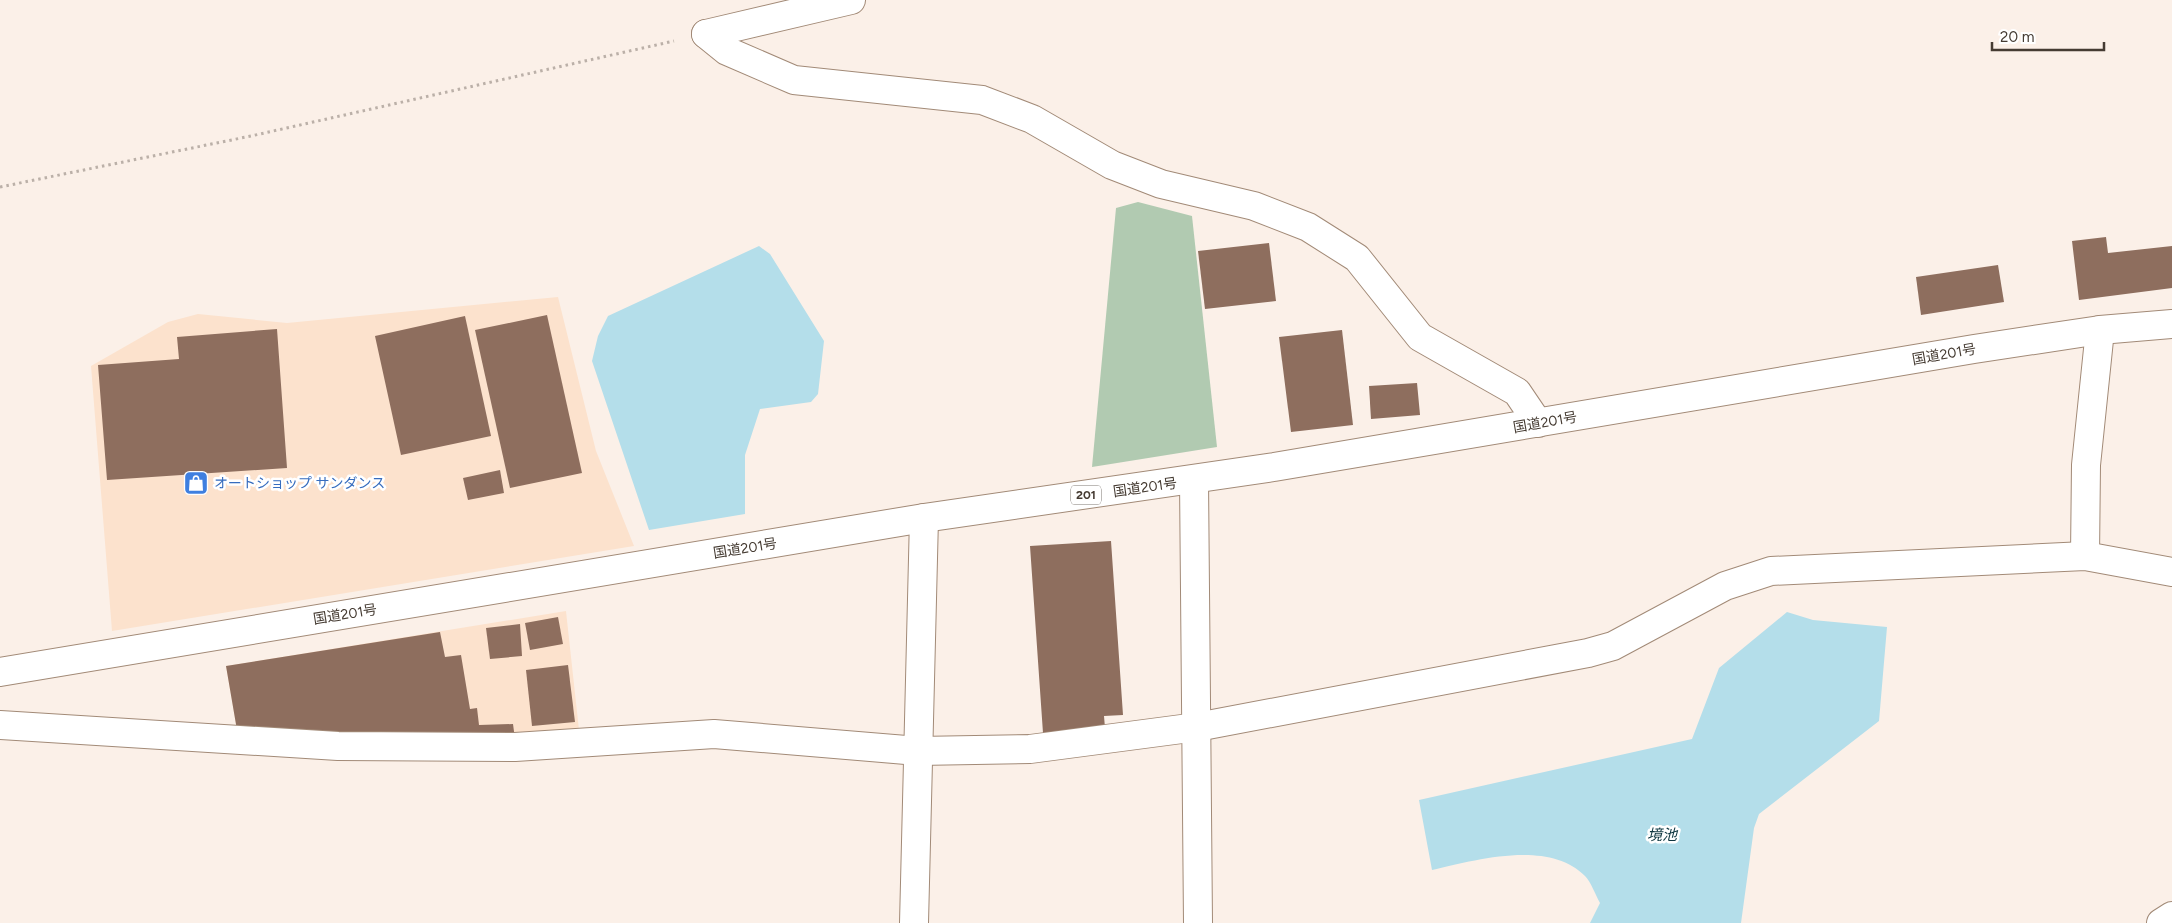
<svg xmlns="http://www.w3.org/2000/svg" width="2172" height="923" font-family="Figtree,'Noto Sans JP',sans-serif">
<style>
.built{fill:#fce2cd}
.green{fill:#b1cab1}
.water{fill:#b4deea}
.building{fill:#8e6e5e}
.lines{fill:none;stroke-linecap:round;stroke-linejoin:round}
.minor-casing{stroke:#a28a77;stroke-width:30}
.highway-casing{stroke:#a28a77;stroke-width:30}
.path{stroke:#bbb0a8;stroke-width:3;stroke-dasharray:2.5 4;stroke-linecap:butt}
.minor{stroke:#fff;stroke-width:28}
.highway{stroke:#fff;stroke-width:28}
.labels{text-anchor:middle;stroke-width:5;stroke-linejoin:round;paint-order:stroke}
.shield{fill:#fff;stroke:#7d7670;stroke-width:1}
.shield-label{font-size:12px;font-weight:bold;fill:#453b32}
.street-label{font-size:14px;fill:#453b32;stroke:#fff}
.shop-label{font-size:14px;fill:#366cbe;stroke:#fff;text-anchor:start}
.water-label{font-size:15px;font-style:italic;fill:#0d353f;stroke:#fff}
</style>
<rect width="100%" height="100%" fill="#fbf0e8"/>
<g class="built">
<path d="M558,297L596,451L634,546L112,631L91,366L168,322L198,314L287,323Z"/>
<path d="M566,611L579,730L515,739L238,736L226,666Z"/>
</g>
<path class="green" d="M1138,202L1192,216L1217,447L1092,467L1116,208Z"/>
<g class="water">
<path d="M759,246L770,254L824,341L818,394L811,402L760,409L745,455V514L649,530L592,361L598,336L608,316Z"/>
<path d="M1787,612L1813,620L1887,627L1879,721L1759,814L1754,828L1741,923H1590L1600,903C1595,894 1591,882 1585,876C1549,839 1475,860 1432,870L1419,800L1692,739L1719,668Z"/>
</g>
<g class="building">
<path d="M2106,237L2108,253L2172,246V288L2079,300L2072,241Z"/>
<path d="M1269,243L1276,301L1205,309L1198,251Z"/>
<path d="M1998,265L2004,302L1921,315L1916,277Z"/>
<path d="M547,315L582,473L510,488L475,330Z"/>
<path d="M465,316L491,436L401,455L375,336Z"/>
<path d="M277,329L287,468L107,480L98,365L179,359L177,337Z"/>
<path d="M1342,330L1353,425L1291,432L1279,337Z"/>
<path d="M1417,383L1420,415L1371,419L1369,386Z"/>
<path d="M500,470L504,493L468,500L463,478Z"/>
<path d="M1111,541L1123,715L1104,716L1105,728L1043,733L1030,546Z"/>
<path d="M558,617L563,644L530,650L525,623Z"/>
<path d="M520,624L522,656L490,659L486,628Z"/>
<path d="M440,632L445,657L461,655L470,709L477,708L479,725L513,724L515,739L238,736L226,666Z"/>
<path d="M568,665L575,722L532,726L526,670Z"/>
</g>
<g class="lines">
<defs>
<g id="minor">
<path d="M706,34L727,51L794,80L982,100L1032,119L1112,165L1161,184L1254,206L1308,227L1357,258L1420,337L1517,392L1538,423"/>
<path d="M706,34L851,0"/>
<path d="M1194,480L1198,923"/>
<path d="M2085,556L2086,465L2100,330"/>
<path d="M0,725L338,746L515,747L714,734L918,751L1030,749L1197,727L1588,653L1613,646L1725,586L1771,571L2085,556L2172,572"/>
<path d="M914,923L924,518"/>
<path d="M2161,923L2172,916"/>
</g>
<path id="highway" d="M0,672L924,518L1274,467L1974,349L2100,330L2172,324"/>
</defs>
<use href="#minor" class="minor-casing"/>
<use href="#highway" class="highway-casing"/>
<path class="path" d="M0,187L251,136L674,41"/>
<use href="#minor" class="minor"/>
<use href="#highway" class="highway"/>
</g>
<defs>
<symbol id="shop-square" viewBox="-11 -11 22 22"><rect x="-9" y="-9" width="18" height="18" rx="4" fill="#3f7fe0" stroke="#fff"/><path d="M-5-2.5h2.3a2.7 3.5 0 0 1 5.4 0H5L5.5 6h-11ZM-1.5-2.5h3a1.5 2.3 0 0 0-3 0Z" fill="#fff"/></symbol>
</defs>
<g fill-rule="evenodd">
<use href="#shop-square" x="182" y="469" width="28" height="28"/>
</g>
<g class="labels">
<rect class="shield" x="1071" y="485.5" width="30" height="19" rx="4"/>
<g class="shield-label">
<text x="1086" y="499">201</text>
</g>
<g class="street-label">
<text transform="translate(1944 354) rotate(-10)" y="5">国道201号</text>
<text transform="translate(1545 422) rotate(-10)" y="5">国道201号</text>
<text transform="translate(1145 487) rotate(-8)" y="5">国道201号</text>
<text transform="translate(745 548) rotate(-9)" y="5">国道201号</text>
<text transform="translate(345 614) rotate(-9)" y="5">国道201号</text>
</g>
<g class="shop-label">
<text x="214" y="488">オートショップ サンダンス</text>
</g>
<g class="water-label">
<text x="1662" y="840">境池</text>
</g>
</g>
<path d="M1992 42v8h112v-8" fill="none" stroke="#453b32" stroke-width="2.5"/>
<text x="2000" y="42" font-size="15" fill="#453b32" stroke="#ffffff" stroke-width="4" paint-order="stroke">20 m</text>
</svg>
